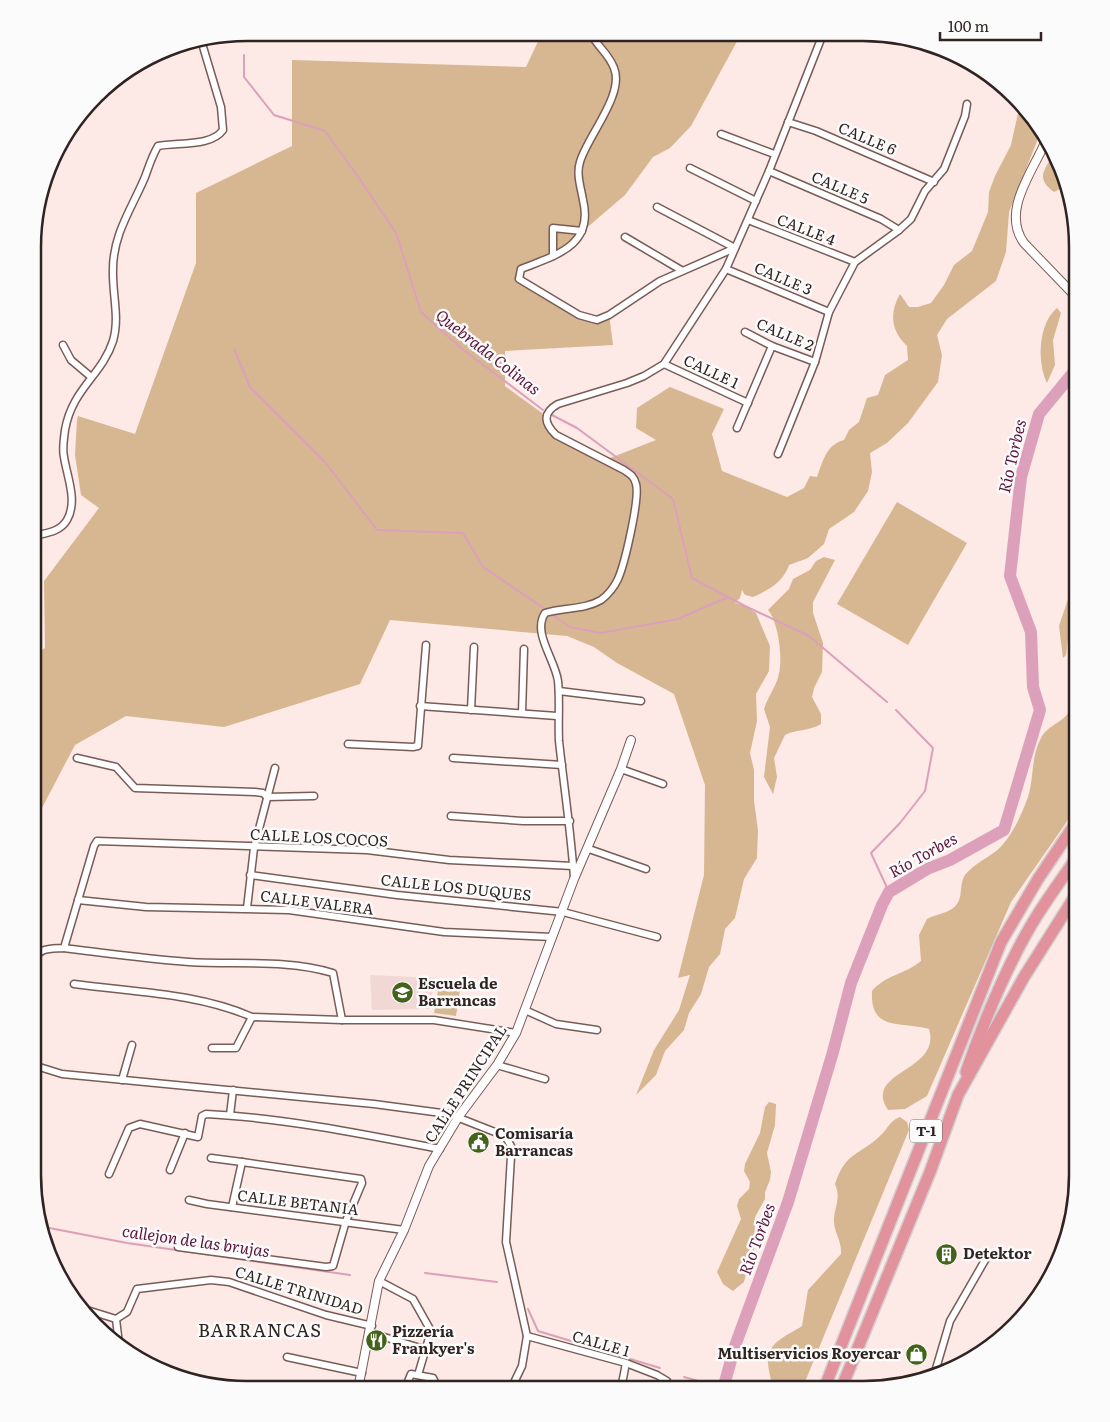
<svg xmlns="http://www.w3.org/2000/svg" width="1110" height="1422" font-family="Literata,serif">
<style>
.built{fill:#f1d8d4}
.green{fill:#d7b791}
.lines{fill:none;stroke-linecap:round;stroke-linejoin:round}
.stream{stroke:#dca0ba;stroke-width:2}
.river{stroke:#dca0ba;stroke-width:12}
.minor-casing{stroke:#785c57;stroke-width:9}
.tertiary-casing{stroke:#785c57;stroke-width:10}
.motorway-casing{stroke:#d1cfce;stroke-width:14}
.minor{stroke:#fff;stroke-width:6}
.tertiary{stroke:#fff;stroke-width:8}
.motorway{stroke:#e2929c;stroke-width:11}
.labels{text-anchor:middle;stroke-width:5;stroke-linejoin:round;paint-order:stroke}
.shield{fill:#fbfbfb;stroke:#6d6463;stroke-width:1}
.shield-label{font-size:14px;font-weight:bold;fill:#302422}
.street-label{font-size:15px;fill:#302422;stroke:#fbfbfb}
.poi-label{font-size:15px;font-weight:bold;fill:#302422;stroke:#fbfbfb;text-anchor:start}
.water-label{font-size:16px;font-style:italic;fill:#5b153b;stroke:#fbfbfb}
.quarter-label{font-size:18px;letter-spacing:1px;fill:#302422;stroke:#fbfbfb}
.rim{fill:none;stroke:#302422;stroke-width:2.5}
</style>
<rect width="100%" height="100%" fill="#fde9e5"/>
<path class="built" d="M370,975L435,978L429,1009L372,1010Z"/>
<g class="green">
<path d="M542,33L741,34L691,126L670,148L653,157L625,195L583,231L577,241L522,269L519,276L581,313L597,319L609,314L613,345L505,351V386L546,416L556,435L605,460L656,440L636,428L637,408L670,387L724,409L712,434L722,471L787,497L804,488L810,476L817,477C823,461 826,445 844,440L849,430L859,422L867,398L878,395L885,375L908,360L907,346C891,331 889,313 900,294L909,307H918L931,303L944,285L954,265L972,251L988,212L989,192L995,176L1011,145L1018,113L1021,110L1041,131L1009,212L1006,252L996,281L947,319L937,335L942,355L938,382L908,423L887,443L870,453L872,472L868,491L854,512L829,529L824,544L808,558L789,565C783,582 769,590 753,597L745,595L742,590L740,598L735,603L745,606L756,613L770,646L769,671L756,694L757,721L750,753L754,770V801L758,830L757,858L744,879L735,918L725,929L720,954L709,967L701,994L689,1013L684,1030L665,1051L656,1075L636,1095L654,1050L679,1010L690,975L678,978L704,875L705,785L674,694L617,663L594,647L567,636L390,620L360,684L224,727L126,716L75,745L33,825L34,654L45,648L44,581L99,508L81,495L75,455L77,420L78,416L135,434L196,263V193L292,146V60L526,67Z"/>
<path d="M1054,151L1064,175L1060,189L1054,192C1032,176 1049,167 1054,151Z"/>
<path d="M1057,308L1061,313L1053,340L1055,365L1047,383C1037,362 1038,324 1057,308Z"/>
<path d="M897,502L967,543L908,645L837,604Z"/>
<path d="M824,557L835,560L813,602V613L823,643L822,672L814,688L812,697L821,714V724C810,731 797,729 785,735L774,758L777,777L773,794L764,777L770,727L764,709C768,696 777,686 779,673C783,658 778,621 768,610L789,589L793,579L810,570L816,561Z"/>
<path d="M1071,562H1077V606L1070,621L1066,655L1063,658L1059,626L1070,593L1068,570Z"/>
<path d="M1077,637V807L1011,902L927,1096L905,1109L888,1110C862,1071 942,1072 929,1029C900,1021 870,1032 872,991C885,975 906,974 921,961L919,935L927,919C936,914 951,913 957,904C963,896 959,884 965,875C973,865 985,859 995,852C1011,839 1021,816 1028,797C1034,778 1031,756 1041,738C1048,724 1067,722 1072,706C1077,689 1058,649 1077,637Z"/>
<path d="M440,980L461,983L456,1016L434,1013Z"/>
<path d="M769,1102L776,1104L775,1125L767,1153L771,1172L770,1180L765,1192V1199L755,1217L754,1258L747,1269L744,1282L733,1291L723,1284L717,1272L741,1219L737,1206L739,1199L749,1189L750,1182L744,1171L745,1164L760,1133L765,1107Z"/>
<path d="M900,1117L907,1122L909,1130L802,1389H772C772,1380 768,1371 768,1361C767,1342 789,1335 802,1326L808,1290L841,1254C842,1240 833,1231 834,1219C835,1206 841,1198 835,1184C846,1151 859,1156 880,1136C888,1129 889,1121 900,1117Z"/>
</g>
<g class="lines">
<g class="stream">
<path d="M244,55V77L274,115L325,131L359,178L396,233L421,312L461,348L543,410"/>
<path d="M234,349L250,387L325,462L377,530L463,533L483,567L545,609"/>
<path d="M552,415L577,428L673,499L692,578L745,606L809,636L887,702"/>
<path d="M551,614L570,627L601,633L678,619L728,597"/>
<path d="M889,892L871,853L900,823L925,791L933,748L896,710"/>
<path d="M39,1226L127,1243L350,1275"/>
<path d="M425,1273L497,1282"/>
<path d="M528,1309L538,1331L660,1368"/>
<path d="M684,1377L723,1388"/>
</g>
<path class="river" d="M723,1389L735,1346L788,1202L833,1052L851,983L882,905L889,892L927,869L950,860L1004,830L1040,710L1033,687L1031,632L1010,576L1021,477L1039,414L1077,368"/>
<defs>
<g id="minor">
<path d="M591,34C597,46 609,54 614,68C625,94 587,137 580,162C576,174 581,188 583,200C594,246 556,255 521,269L519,279L579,315L597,320L609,315L660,281L735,248"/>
<path d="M788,122L816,131L934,182"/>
<path d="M721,134L774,154"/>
<path d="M690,168L756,201"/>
<path d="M769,171L881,219L899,230"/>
<path d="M657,207L735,248"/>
<path d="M748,220L855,262"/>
<path d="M625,237L681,270"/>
<path d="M553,256V228L582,231"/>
<path d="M726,269L829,312"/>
<path d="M745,332L772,346L815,362"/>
<path d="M63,345L71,360L90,376"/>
<path d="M664,364L748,403"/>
<path d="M737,428L772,346"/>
<path d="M778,454L815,362L829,312L855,262L899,230L911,219L925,191L944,169L965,116L967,104"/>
<path d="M34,536C46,533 60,532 67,520C78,501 67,477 64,457C62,448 64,439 65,430C72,389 102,375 113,341C120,317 112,294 113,269C113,234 132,208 145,177C149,166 152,156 158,146C178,142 211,147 223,130L221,107L201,40"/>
<path d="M559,691L641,701"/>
<path d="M420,706L557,716"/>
<path d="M471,710L474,647"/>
<path d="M522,713L524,649"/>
<path d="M348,744L413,747L418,746L426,645"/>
<path d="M77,758L116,767L135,788L255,792L263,793L267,797L314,796"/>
<path d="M453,758L562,765"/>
<path d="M621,769L663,784"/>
<path d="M451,816L523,821H570"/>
<path d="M589,849L646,869"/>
<path d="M250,875L397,895L563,912L657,937"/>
<path d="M574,878C571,832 564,787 559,741C558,721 560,701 558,681C555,659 532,633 545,613C564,607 584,610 601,600C608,595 615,586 618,579C625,563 640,498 636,484C634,476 630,474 624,470L556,435C544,423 542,413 558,404L627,383L644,376L664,364L726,269L769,171L823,34"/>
<path d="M78,900L146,907L289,910L444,932L552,937"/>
<path d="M247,908L254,848L275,768"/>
<path d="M64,948C105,953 147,959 189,962C236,965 287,959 333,973L342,1020"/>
<path d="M33,963C39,947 48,949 64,948L94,846L97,841L367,850L449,860L573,866"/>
<path d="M74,984C133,992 198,993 252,1017"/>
<path d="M525,1010L556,1024L597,1030"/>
<path d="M212,1048H236L252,1017L342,1020H434L516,1033"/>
<path d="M33,1065L62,1074L374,1104L449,1114L505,1136L511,1146V1156L506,1242L527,1336L522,1366L511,1389"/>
<path d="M497,1065L545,1079"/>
<path d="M122,1080L132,1045"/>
<path d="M230,1115L233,1090"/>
<path d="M211,1158L242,1162"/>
<path d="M170,1170L185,1133"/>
<path d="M109,1174L129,1128L140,1124L198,1137L202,1116L206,1114C284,1118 363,1134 440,1149"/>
<path d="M189,1200L207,1204L404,1230"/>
<path d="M178,1247L326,1267L333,1266L346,1221L362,1183L361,1179L242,1162L232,1207"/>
<path d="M379,1281L413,1299L431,1331L418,1375"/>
<path d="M87,1310L116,1319L119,1344"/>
<path d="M116,1319L127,1312L137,1289L211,1280L229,1282L326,1315L372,1326"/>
<path d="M371,1333L427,1350"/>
<path d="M527,1336L626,1363L657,1375L667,1381L665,1389"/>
<path d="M287,1357L362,1373"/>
<path d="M935,1372L950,1321L988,1255"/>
<path d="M405,1389L411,1374L433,1378L435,1382L433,1389"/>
<path d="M621,1389L626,1363"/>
</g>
<g id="tertiary">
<path d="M1047,138C1035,169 1000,210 1024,243L1077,298"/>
<path d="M358,1389L379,1281L404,1230L429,1166L459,1116L497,1065L516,1033L574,879L621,769L631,740"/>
</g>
<g id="motorway">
<path d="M966,1072C983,1023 1010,958 1038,914C1050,895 1064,876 1077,857"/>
<path d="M824,1389L1001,942L1038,879L1077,821"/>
<path d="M841,1389L930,1172L958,1095L1024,977L1077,893"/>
</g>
</defs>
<use href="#minor" class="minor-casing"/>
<use href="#tertiary" class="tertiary-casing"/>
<use href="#motorway" class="motorway-casing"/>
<use href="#minor" class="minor"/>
<use href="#tertiary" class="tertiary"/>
<use href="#motorway" class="motorway"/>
</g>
<defs>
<symbol id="school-disc" viewBox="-11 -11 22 22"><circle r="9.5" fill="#436318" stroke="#fbfbfb"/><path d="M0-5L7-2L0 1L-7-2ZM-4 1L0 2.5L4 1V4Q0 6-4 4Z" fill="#fff"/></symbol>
<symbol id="civic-disc" viewBox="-11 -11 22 22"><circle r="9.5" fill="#436318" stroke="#fbfbfb"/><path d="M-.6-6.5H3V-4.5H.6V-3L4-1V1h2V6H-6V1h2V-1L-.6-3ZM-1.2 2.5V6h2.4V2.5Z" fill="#fff"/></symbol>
<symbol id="building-disc" viewBox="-11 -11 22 22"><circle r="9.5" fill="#436318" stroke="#fbfbfb"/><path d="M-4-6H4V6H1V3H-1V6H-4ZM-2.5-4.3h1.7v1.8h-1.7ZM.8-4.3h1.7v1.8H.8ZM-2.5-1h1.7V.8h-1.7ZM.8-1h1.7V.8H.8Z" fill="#fff"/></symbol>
<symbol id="restaurant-disc" viewBox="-11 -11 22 22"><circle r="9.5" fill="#436318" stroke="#fbfbfb"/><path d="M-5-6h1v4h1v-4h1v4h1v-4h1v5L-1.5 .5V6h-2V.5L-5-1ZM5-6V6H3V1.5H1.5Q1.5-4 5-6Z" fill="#fff"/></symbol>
<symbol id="shop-disc" viewBox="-11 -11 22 22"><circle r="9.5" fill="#436318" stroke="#fbfbfb"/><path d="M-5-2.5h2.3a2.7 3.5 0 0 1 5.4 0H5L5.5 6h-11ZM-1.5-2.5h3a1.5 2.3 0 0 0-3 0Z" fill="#fff"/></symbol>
</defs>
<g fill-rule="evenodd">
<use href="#school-disc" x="390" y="980" width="25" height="25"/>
<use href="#civic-disc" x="466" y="1130" width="25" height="25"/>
<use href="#building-disc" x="934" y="1242" width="25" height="25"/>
<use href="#restaurant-disc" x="364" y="1328" width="25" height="25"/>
<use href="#shop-disc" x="904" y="1342" width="25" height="25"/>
</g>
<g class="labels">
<rect class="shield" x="910" y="1119.5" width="32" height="23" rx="4"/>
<g class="shield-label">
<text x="926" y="1136">T-1</text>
</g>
<g class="street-label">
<text transform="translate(867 139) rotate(23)" y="5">CALLE 6</text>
<text transform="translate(840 188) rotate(23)" y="5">CALLE 5</text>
<text transform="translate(806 230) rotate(21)" y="5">CALLE 4</text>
<text transform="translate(783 279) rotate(23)" y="5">CALLE 3</text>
<text transform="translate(785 335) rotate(23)" y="5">CALLE 2</text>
<text transform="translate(711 372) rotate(25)" y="5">CALLE 1</text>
<text transform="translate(319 838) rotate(3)" y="5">CALLE LOS COCOS</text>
<text transform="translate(456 888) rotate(6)" y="5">CALLE LOS DUQUES</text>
<text transform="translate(317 903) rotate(7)" y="5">CALLE VALERA</text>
<text transform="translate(466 1084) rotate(-57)" y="5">CALLE PRINCIPAL</text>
<text transform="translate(298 1203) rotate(7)" y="5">CALLE BETANIA</text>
<text transform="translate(299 1291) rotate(17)" y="5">CALLE TRINIDAD</text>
<text transform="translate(601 1344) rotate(16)" y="5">CALLE 1</text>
</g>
<g class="poi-label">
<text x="418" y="989">Escuela de<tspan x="418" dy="17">Barrancas</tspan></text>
<text x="495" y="1139">Comisaría<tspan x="495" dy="17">Barrancas</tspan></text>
<text x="963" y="1259">Detektor</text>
<text x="392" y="1337">Pizzería<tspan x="392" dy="17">Frankyer's</tspan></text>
<text x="901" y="1359" text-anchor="end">Multiservicios Royercar</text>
</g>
<g class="water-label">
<text transform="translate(488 352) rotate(38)" y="6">Quebrada Colinas</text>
<text transform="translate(1012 456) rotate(-77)" y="6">Río Torbes</text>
<text transform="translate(923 855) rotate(-29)" y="6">Río Torbes</text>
<text transform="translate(757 1239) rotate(-70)" y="6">Río Torbes</text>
<text transform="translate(196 1241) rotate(8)" y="6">callejon de las brujas</text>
</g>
<g class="quarter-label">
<text x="260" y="1337">BARRANCAS</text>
</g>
</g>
<path d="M0 0H1110V1422H0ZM247 41H863A206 206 0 0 1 1069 247V1175A206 206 0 0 1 863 1381H247A206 206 0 0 1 41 1175V247A206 206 0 0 1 247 41Z" fill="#fbfbfb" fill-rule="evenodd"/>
<path class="rim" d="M247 41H863A206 206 0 0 1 1069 247V1175A206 206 0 0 1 863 1381H247A206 206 0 0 1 41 1175V247A206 206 0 0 1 247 41Z"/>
<path d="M940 32v8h101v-8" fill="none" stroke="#302422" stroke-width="2.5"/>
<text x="948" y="32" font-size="15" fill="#302422" stroke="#fbfbfb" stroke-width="4" paint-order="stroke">100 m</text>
</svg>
